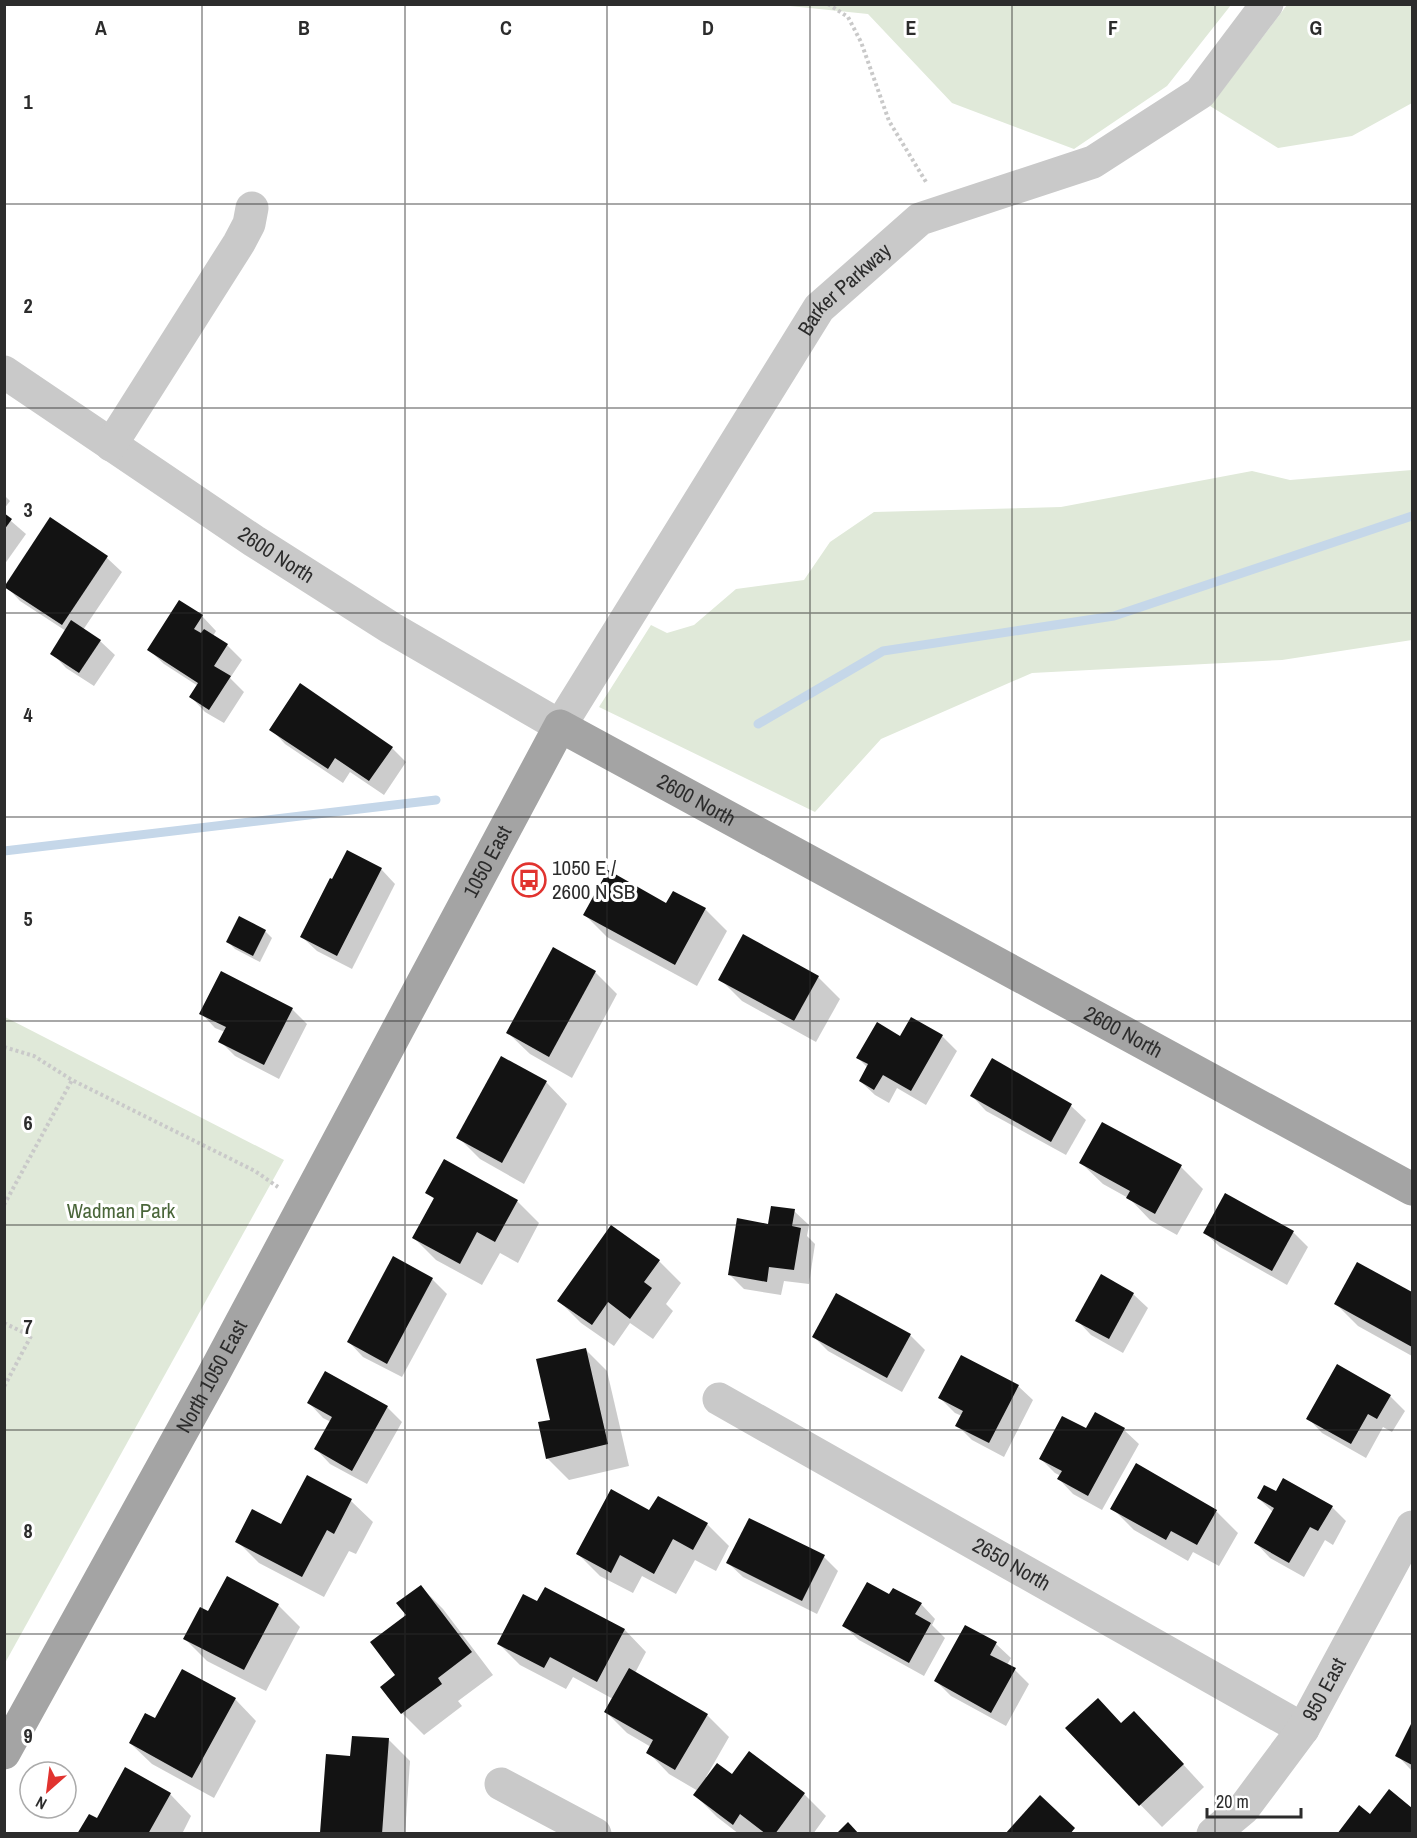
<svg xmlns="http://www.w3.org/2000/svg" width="1417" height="1838" font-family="'Archivo Narrow',sans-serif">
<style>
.green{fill:#e0e9d9}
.shadow{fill:#0003}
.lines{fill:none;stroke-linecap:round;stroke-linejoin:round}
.stream{stroke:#c5d7e9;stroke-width:9}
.building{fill:#131313}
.path{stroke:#c9c9c9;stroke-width:4;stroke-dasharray:3 3;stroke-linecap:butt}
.minor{stroke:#c9c9c9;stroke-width:33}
.major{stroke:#a4a4a4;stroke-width:33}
.grid{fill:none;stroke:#2c2c2c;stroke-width:1.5;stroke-opacity:0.55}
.labels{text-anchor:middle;stroke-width:6;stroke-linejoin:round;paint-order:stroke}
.street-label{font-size:21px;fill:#2c2c2c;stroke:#fff}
.poi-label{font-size:21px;fill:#2c2c2c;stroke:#fff;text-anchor:start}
.park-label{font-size:21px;fill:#4a663a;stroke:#fff}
.grid-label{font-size:20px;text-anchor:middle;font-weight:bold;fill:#2c2c2c;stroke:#fff;stroke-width:6;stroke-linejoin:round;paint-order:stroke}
</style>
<rect width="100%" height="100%" fill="#fff"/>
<g class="green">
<path d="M780,5H1231L1167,86L1074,149L952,103L868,14Z"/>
<path d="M1287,5H1412V103L1352,136L1278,148L1210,106Z"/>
<path d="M1412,470V640L1282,660L1032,673L881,739L815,812L599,707L651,625L667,633L694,625L736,589L804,580L830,542L874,512L1061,507L1252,471L1290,480Z"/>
<path d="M5,1017L284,1160L5,1663Z"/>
</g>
<g class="shadow">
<path d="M4,495L10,501L4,509Z"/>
<path d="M4,515L26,534L4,565Z"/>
<path d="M51,519L107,558L122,572L83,630L100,641L115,655L94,686L66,668L52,653L66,631L20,601L6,586Z"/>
<path d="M202,616L216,631L213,636L227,645L242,660L230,678L244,692L224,723L205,712L191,697L198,686L164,664L149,650Z"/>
<path d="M271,729L392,748L406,762L384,795L350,772L343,783L285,744Z"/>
<path d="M381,869L395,884L352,969L317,951L302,937Z"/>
<path d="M705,909L727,931L697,986L607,937L585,915Z"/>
<path d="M265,931L272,938L260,962L235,949L228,942Z"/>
<path d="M595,972L617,994L572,1078L530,1054L508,1033Z"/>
<path d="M222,973L292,1009L307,1024L279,1079L235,1056L220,1041L225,1032L215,1028L201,1013Z"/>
<path d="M818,977L840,999L816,1042L742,1001L720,979Z"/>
<path d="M911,1019L942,1036L957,1051L926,1105L897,1088L889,1103L875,1095L860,1081L868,1068L858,1058L900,1038Z"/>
<path d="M992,1060L1071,1106L1086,1120L1066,1155L986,1111L972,1096Z"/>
<path d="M546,1082L567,1104L524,1184L480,1159L458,1137Z"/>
<path d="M1081,1163L1181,1167L1203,1189L1177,1235L1150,1220L1130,1199L1103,1184Z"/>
<path d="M427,1192L517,1201L539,1223L518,1263L500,1253L482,1285L436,1260L414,1238L435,1200Z"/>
<path d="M1226,1195L1294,1233L1308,1247L1287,1285L1220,1247L1205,1233Z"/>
<path d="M794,1211L809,1225L807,1236L815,1244L809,1284L784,1281L781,1295L744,1289L729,1274L769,1225Z"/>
<path d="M611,1227L659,1261L681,1283L666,1304L673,1311L653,1339L630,1323L614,1346L581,1323L559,1301Z"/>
<path d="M1358,1264L1412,1294V1356L1358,1326L1336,1304Z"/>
<path d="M432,1279L447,1294L402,1377L363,1357L349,1342Z"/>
<path d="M1133,1294L1148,1308L1123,1353L1091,1335L1077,1320Z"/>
<path d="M910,1335L925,1350L902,1392L828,1351L814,1337Z"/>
<path d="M585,1349L607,1371L629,1466L569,1480L547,1458L552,1421Z"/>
<path d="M1018,1386L1033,1400L1004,1457L972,1440L957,1425L962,1416L955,1413L940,1398Z"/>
<path d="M1390,1396L1405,1411L1392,1432L1383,1427L1366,1458L1322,1433L1308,1418Z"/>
<path d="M309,1403L387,1407L402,1422L367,1484L330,1464L316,1449L331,1422L323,1418Z"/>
<path d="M1124,1430L1139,1444L1102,1510L1073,1494L1059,1479L1061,1476L1055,1473L1041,1459L1086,1431Z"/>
<path d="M1276,1493L1332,1507L1346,1521L1333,1545L1325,1540L1304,1577L1270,1558L1256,1543L1273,1512L1258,1498Z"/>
<path d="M351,1501L373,1522L356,1554L349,1551L324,1597L259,1563L237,1541Z"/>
<path d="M1112,1508L1216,1511L1238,1533L1219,1566L1193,1552L1188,1561L1134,1530Z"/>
<path d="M650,1512L707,1524L729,1546L716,1571L695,1560L676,1594L642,1576L633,1593L600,1576L578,1554Z"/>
<path d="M824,1557L838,1571L817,1614L743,1577L728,1563Z"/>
<path d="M421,1587L443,1609L493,1675L458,1701L462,1706L424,1735L402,1713L382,1687L398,1675L408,1616Z"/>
<path d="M546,1589L625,1630L646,1652L635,1673L707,1715L729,1737L706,1777L732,1776L804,1794L826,1816L813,1834H739L717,1817L695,1795L698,1791L669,1774L648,1752L651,1747L627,1733L606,1712L613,1699L573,1677L566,1689L520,1665L498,1643L538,1603Z"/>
<path d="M890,1596L921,1604L935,1619L932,1625L945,1638L924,1676L859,1640L844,1626Z"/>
<path d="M278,1605L300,1627L266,1691L207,1661L185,1639Z"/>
<path d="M966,1627L996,1644L1011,1658L1007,1665L1015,1670L1029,1684L1006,1726L951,1696L936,1681Z"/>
<path d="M235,1699L256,1721L214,1798L152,1764L130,1743L156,1720Z"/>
<path d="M1412,1725V1771L1397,1755Z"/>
<path d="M1067,1729L1156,1735L1204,1787L1162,1827Z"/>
<path d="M388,1739L410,1761L405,1834H322L352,1757Z"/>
<path d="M170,1794L191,1816L182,1834H79L98,1820Z"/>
</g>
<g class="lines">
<g class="stream">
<path d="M758,724L883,651L1114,616L1412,516"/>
<path d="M4,851L436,800"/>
</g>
</g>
<g class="building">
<path d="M4,513L12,519L4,530Z"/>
<path d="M50,517L108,556L62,625L4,587Z"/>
<path d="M179,600L203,615L194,629L201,633L204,629L228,644L214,666L231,676L209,710L189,697L198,683L147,650Z"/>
<path d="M71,620L101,640L79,673L50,654Z"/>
<path d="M300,683L393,747L369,781L335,758L328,769L269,730Z"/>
<path d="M347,850L382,868L337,956L300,937L330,878L332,879Z"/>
<path d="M608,870L666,903L673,891L706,908L675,965L583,915Z"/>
<path d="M239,916L266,930L253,956L226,942Z"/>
<path d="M743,934L819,976L794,1021L718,980Z"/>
<path d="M553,947L596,971L549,1057L506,1033Z"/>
<path d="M221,971L293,1008L264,1065L218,1042L226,1027L199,1014Z"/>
<path d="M911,1017L943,1035L911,1091L883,1075L874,1090L859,1081L868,1064L856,1058L877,1022L900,1036Z"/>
<path d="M501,1056L547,1081L502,1163L456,1138Z"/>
<path d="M992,1058L1072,1104L1051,1142L970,1096Z"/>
<path d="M1102,1122L1182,1165L1155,1214L1126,1198L1130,1191L1079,1163Z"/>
<path d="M444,1159L518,1200L495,1242L477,1232L460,1264L412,1238L434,1198L425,1193Z"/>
<path d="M1225,1193L1294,1231L1272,1271L1203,1233Z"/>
<path d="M771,1206L795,1209L792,1226L801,1228L794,1270L769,1267L767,1282L728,1275L737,1218L768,1224Z"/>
<path d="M611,1225L660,1260L644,1282L652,1288L630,1319L608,1302L592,1325L557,1301Z"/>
<path d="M393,1256L433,1278L387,1364L347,1342Z"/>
<path d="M1357,1262L1412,1292V1347L1334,1304Z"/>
<path d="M1101,1274L1134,1293L1109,1339L1075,1321Z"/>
<path d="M836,1293L911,1334L887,1378L812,1337Z"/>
<path d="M586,1348L608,1444L546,1459L538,1422L550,1420L536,1359Z"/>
<path d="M961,1355L1019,1385L989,1443L955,1426L963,1411L938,1398Z"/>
<path d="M1337,1364L1391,1395L1377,1419L1368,1414L1351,1444L1306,1419Z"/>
<path d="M325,1371L388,1406L352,1471L314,1449L332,1417L307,1403Z"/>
<path d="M1095,1412L1125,1428L1088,1496L1057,1479L1062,1471L1039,1459L1062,1416L1086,1428Z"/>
<path d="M1136,1463L1217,1510L1197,1545L1171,1531L1166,1540L1110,1509Z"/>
<path d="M307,1475L352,1499L334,1534L327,1530L302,1577L235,1542L252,1509L281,1524Z"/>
<path d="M1283,1478L1333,1506L1318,1531L1310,1527L1289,1563L1254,1543L1274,1508L1257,1498L1264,1485L1276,1491Z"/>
<path d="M611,1489L649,1510L658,1496L708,1523L693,1550L673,1539L654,1574L620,1555L611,1573L576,1554Z"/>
<path d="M749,1518L825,1555L802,1601L726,1563Z"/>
<path d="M227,1576L279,1604L244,1670L183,1639L200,1607L208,1611Z"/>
<path d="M867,1582L889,1594L893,1588L922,1603L915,1614L931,1623L909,1663L842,1626Z"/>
<path d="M421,1585L472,1652L438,1678L442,1684L401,1714L380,1687L395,1675L370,1642L406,1615L396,1603Z"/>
<path d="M545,1587L625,1629L597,1682L550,1657L544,1668L497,1644L523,1594L537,1601Z"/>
<path d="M965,1625L997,1642L990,1655L1016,1668L991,1713L934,1681Z"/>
<path d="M629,1668L708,1714L675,1770L646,1753L653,1740L604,1712Z"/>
<path d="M182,1669L236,1698L192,1778L129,1743L145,1713L155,1718Z"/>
<path d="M1098,1698L1121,1723L1134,1711L1184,1764L1139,1806L1065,1728Z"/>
<path d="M1412,1722V1765L1395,1756Z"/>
<path d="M352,1736L389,1738L382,1834L320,1833L326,1754L350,1756Z"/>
<path d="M749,1751L805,1793L775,1834H766L740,1814L733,1825L693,1795L717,1763L732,1774Z"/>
<path d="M125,1767L171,1793L148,1834H77L89,1814L97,1818Z"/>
<path d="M1389,1789L1412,1808V1834H1337L1359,1805L1370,1814Z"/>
<path d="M1040,1795L1075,1828L1070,1834H1005Z"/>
<path d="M848,1822L859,1834H836Z"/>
</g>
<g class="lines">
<g class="path">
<path d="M828,4L848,17L861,42L889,121L926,182"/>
<path d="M4,1047L34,1056L72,1080L255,1171L278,1187"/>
<path d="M4,1205L72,1080"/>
<path d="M4,1323L31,1336L4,1387"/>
</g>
<g class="minor">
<path id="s1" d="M4,372L254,541L391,628L560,726L819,308L920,219L1093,162L1200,93L1267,4"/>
<path d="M111,445L239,243L249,224L252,208"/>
<path id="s2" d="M719,1399L1303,1729"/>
<path d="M501,1784L595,1834"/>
<path id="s3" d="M1213,1834L1244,1808L1303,1729L1412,1527"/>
</g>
<path class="major" id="s4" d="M4,1753L212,1377L560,726L1412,1189"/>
</g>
<path class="grid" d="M202,4V1834M405,4V1834M607,4V1834M810,4V1834M1012,4V1834M1215,4V1834M4,204H1412M4,408H1412M4,613H1412M4,817H1412M4,1021H1412M4,1225H1412M4,1430H1412M4,1634H1412"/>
<defs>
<symbol id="bus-ring" viewBox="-11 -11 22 22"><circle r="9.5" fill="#fff" stroke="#e1332f" stroke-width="1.5"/><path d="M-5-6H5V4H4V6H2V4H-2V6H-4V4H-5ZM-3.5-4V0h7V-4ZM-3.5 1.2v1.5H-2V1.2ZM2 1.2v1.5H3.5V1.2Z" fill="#e1332f"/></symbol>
</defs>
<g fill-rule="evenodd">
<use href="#bus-ring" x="510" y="861" width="38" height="38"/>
</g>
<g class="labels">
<g class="street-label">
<text dy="7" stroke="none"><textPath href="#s1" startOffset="1182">Barker Parkway</textPath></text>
<text dy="7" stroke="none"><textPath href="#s1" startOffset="328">2600 North</textPath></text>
<text dy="7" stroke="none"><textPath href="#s4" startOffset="1323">2600 North</textPath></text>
<text dy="7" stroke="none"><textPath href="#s4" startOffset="1014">1050 East</textPath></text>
<text dy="7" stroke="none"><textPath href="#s4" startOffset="1809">2600 North</textPath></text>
<text dy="7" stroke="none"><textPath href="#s4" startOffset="430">North 1050 East</textPath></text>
<text dy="7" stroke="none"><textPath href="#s2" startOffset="336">2650 North</textPath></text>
<text dy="7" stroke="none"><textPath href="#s3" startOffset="184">950 East</textPath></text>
</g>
<g class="poi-label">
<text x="552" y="875">1050 E /<tspan x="552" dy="24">2600 N SB</tspan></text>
</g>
<g class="park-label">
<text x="121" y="1218">Wadman Park</text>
</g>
</g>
<g class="grid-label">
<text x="101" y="35">A</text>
<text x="304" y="35">B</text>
<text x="506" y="35">C</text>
<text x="708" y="35">D</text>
<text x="911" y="35">E</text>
<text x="1113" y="35">F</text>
<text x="1316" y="35">G</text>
<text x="28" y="109">1</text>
<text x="28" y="313">2</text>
<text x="28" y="517">3</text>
<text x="28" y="722">4</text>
<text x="28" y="926">5</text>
<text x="28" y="1130">6</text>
<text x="28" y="1334">7</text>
<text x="28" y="1538">8</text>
<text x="28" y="1743">9</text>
</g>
<rect width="1417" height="1838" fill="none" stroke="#2c2c2c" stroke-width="12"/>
<g transform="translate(48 1790) rotate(208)"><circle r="28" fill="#ffffff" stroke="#ababab" stroke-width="1.5"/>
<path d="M0-4.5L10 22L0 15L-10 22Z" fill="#e1332f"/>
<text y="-9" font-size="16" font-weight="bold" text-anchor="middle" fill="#2c2c2c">N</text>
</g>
<path d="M1207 1808v9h94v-9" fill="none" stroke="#2c2c2c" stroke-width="3"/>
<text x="1216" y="1808" font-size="18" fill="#2c2c2c" stroke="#ffffff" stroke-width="4.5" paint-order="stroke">20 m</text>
</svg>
